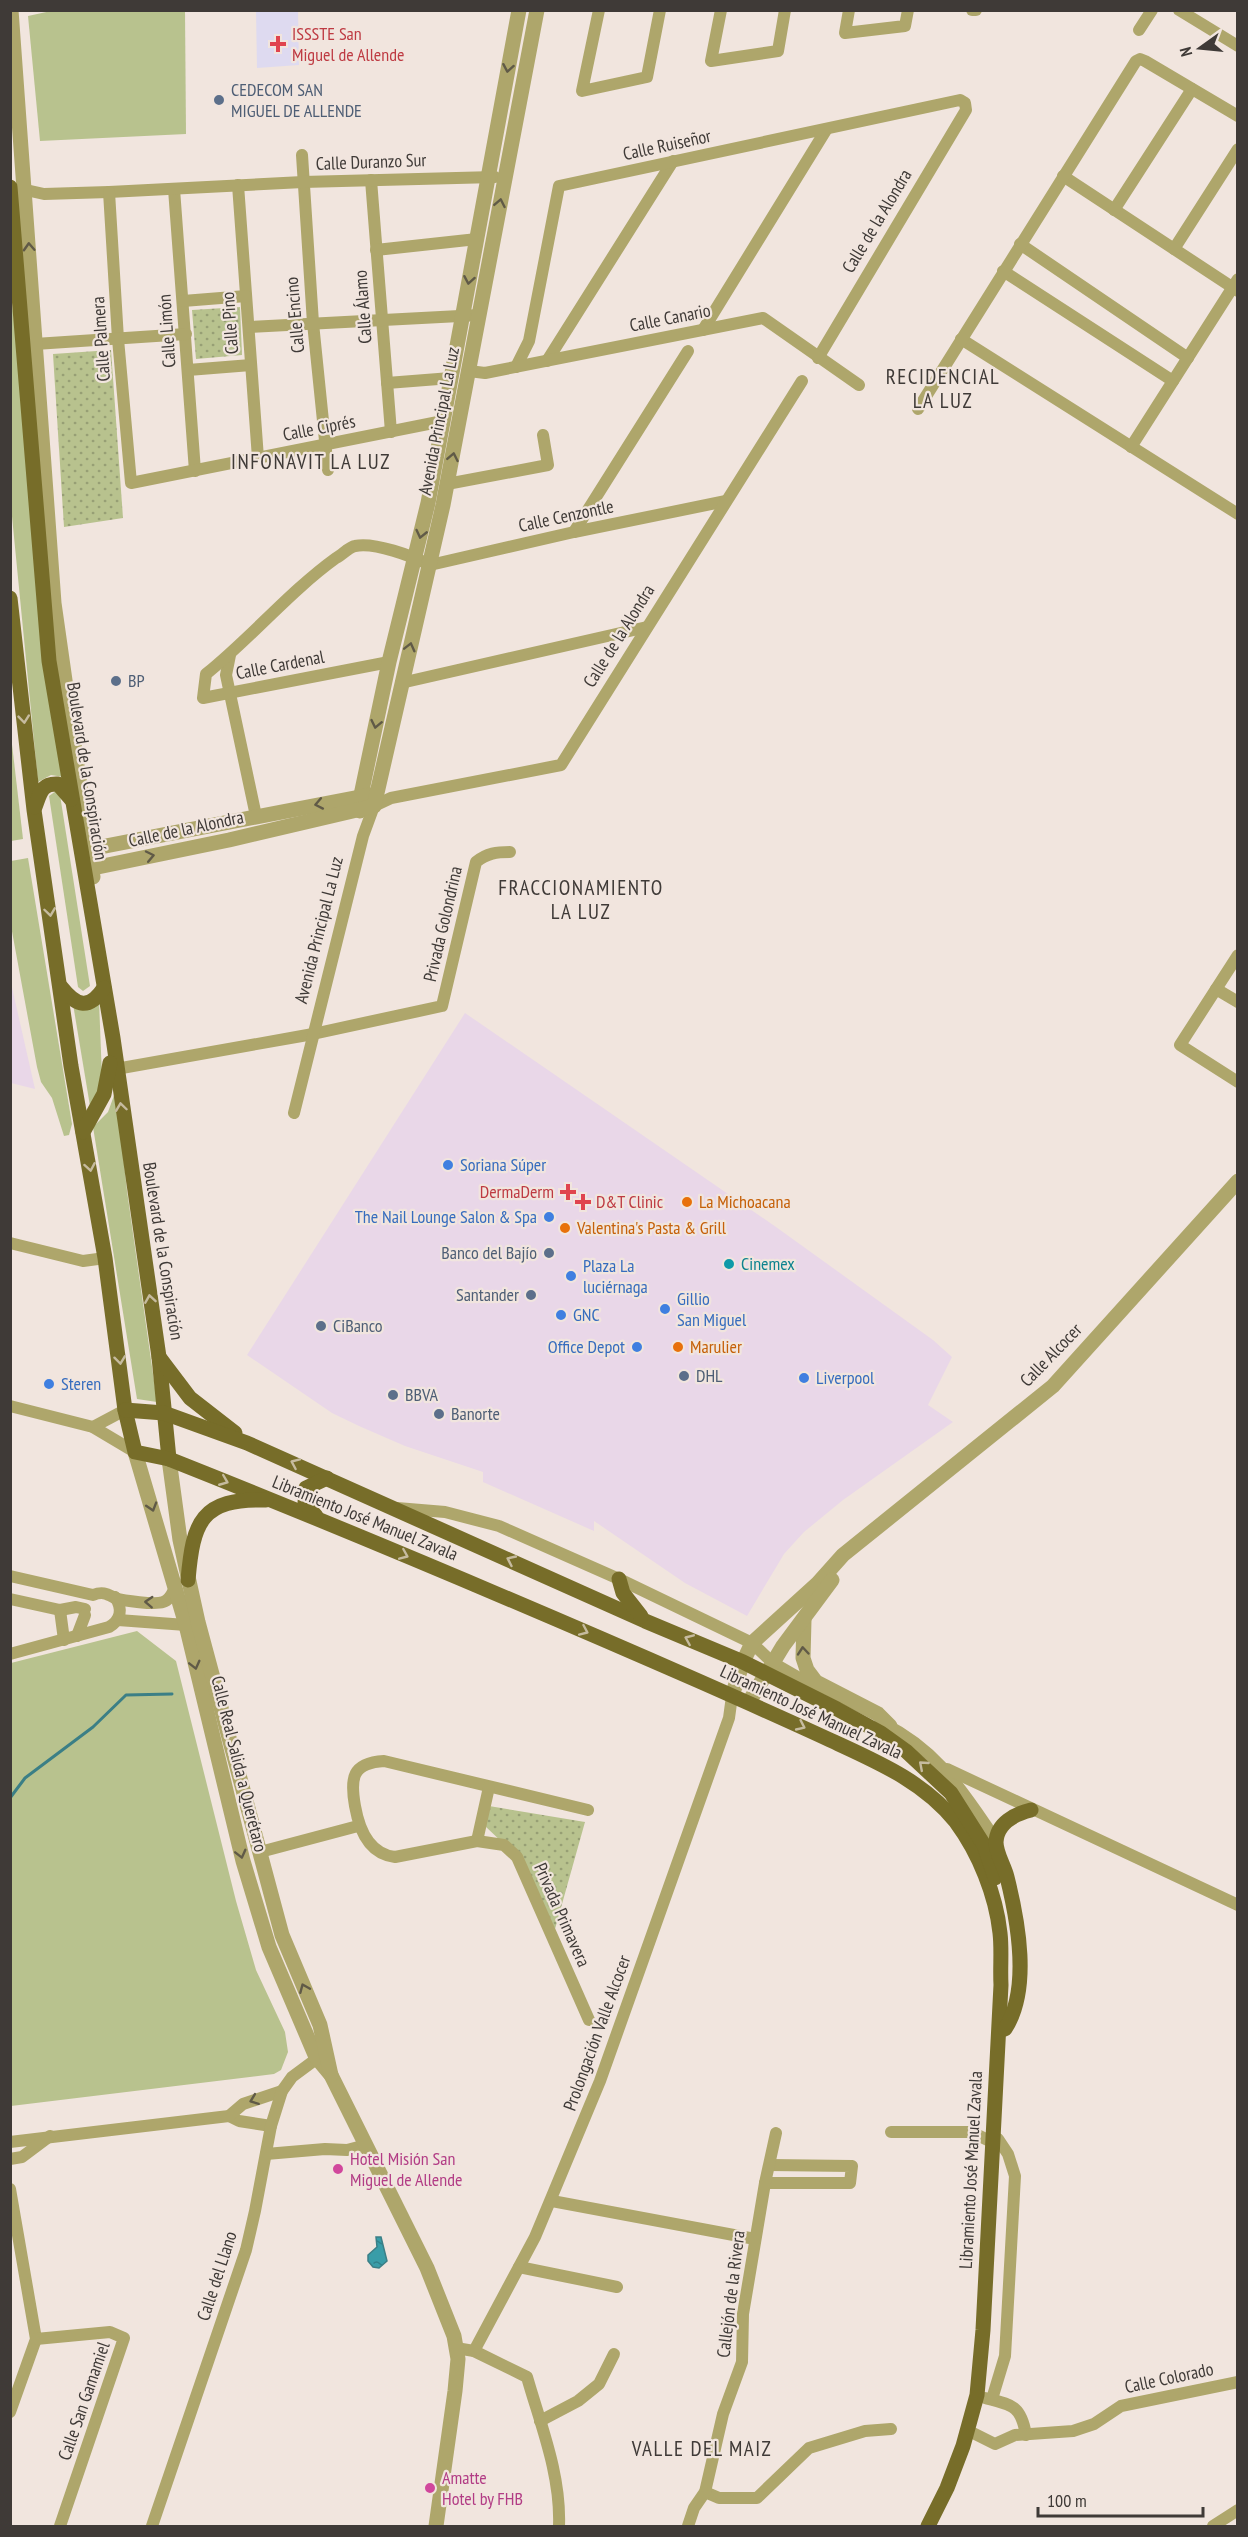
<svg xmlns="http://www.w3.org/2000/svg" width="1248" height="2537" font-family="'PT Sans Narrow',sans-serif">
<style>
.commercial{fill:#e9d7e8}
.medical{fill:#dedaf0}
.grass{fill:#b8c28e}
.park{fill:url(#park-dots)}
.water{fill:url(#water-ripples);stroke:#3b7f86;stroke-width:1.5}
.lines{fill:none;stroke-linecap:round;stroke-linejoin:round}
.stream{stroke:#3b7f86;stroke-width:3}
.minor{stroke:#aea66b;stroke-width:12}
.tertiary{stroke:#aea66b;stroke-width:15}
.primary{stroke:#776d29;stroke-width:15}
.oneway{stroke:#605a47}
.oneway2{stroke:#c6bb9f}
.health-dot{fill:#e0444e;stroke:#f1e5de;stroke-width:2}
.service-dot{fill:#5c6f8a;stroke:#f1e5de;stroke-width:2}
.shop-dot{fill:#3f7fe0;stroke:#f1e5de;stroke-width:2}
.food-dot{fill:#e8710a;stroke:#f1e5de;stroke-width:2}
.culture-dot{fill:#0f9aa8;stroke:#f1e5de;stroke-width:2}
.hotel-dot{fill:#d1479c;stroke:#f1e5de;stroke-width:2}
.labels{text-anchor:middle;stroke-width:4.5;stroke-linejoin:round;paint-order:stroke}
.health-label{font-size:18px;fill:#be3a42;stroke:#f1e5de;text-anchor:start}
.service-label{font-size:18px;fill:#4e5e75;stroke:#f1e5de;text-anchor:start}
.street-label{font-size:18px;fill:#3f3a37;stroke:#f1e5de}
.shop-label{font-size:18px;fill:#366cbe;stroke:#f1e5de;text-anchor:start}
.food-label{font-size:18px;fill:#c56008;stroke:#f1e5de;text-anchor:start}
.culture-label{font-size:18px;fill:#0d838f;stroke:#f1e5de;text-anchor:start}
.hotel-label{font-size:18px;fill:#b23c85;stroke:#f1e5de;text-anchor:start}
.quarter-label{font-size:21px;letter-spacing:1.5px;fill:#3f3a37;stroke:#f1e5de}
</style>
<defs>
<pattern id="park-dots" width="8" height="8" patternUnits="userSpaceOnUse" patternTransform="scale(1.5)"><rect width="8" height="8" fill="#b8c28e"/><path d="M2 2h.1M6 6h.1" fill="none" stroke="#979f75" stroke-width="1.8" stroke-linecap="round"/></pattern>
<pattern id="water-ripples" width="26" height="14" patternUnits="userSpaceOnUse" patternTransform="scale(1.5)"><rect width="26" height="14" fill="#399da8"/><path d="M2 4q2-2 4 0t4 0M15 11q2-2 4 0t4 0" fill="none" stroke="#31818a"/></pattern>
</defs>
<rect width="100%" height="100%" fill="#f1e5de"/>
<g class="commercial">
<path d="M10,979L11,983L35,1089L11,1083Z"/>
<path d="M465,1013L776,1227L933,1340L952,1357L928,1405L953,1422L843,1500L804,1532L784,1554L747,1616L685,1583L594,1521V1531L483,1482V1472L405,1446L359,1426L332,1413L247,1355Z"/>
</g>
<path class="medical" d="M256,11H298L299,65L257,68Z"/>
<g class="grass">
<path d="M51,11H185L186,134L40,141L28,16Z"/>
<path d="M10,284L64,777L51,775L38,782L10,496Z"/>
<path d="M10,727L23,839L11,841H10Z"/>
<path d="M56,791L60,795L90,986L83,991L78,987L49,796Z"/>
<path d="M28,858L72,1124L69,1135L64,1136L52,1098L41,1082L37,1067L11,926V861Z"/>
<path d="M99,1001L102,1077L91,1112L73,1004Z"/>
<path d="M116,1090L127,1191L157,1402L137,1399L93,1127L108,1112Z"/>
<path d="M137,1631L176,1661L236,1901L256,1970L285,2032L288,2052L281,2070L274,2074L11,2106V1663Z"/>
</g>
<g class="park">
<path d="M240,307L242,355L196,359L192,310Z"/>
<path d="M111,350L123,518L64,527L53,354Z"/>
<path d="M489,1806L585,1822L555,1929L525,1864L485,1826Z"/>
</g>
<path class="water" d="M376,2237H381L387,2261L379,2268L373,2267L368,2261V2255L377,2247Z"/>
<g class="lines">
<path class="stream" d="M10,1798L25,1778L93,1727L126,1695L172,1694"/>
<g class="minor">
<path d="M599,10L582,91L647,77L660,10"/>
<path d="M721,10L711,61L778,51L785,10"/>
<path d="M849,10L845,33L905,26L908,10"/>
<path d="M972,10H976"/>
<path d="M1179,10L1238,46"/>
<path d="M1139,30L1152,10"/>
<path d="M302,155L313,323L328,470"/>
<path d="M1063,176L1238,291"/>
<path d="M371,180L391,432"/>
<path d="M238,185L258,458"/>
<path d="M174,189L195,471"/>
<path d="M26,190L44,194L109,192L303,182L495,177"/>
<path d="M109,192L118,339L131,483L443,421"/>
<path d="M1114,210L1192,89"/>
<path d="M1020,244L1188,358"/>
<path d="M1174,249L1238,149"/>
<path d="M376,250L477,239"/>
<path d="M1003,271L1173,381"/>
<path d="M183,301L246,296"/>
<path d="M249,327L479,315"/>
<path d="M703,330L826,130"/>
<path d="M961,339L1238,514"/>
<path d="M35,344L186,334"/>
<path d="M547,361L673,161"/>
<path d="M516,367L529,341L559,186L960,100L965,103L966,110L818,358"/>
<path d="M188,370L251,365"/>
<path d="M469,371L485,373L763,318L859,385"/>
<path d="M387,383L451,378"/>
<path d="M918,409L1136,61L1140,59L1145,61L1238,116"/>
<path d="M1131,447L1238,279"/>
<path d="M447,484L548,465L543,435"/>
<path d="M574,532L688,351"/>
<path d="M230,655L226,675L256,816"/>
<path d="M389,662L203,698L206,674C251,638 289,592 336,558C342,555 349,547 355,546C375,542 412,556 430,565L574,532L726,501"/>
<path d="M401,683L647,627"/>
<path d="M1238,955L1180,1045L1238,1082"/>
<path d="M1216,989L1238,1002"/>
<path d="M116,1069L313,1034L442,1006L476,862C487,853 497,852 510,852"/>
<path d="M294,1113L363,836L374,806L391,798L561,765L802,381"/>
<path d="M10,1243L83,1261L105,1258"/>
<path d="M10,1406L93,1427L135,1452"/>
<path d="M93,1427L125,1410"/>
<path d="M397,1508L445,1512L499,1526L619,1579L752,1643L773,1663L820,1690"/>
<path d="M10,1576L93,1595C103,1591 107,1594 115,1598C124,1601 155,1605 163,1602C170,1600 172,1593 175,1588"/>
<path d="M10,1599L60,1610L76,1607L85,1609"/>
<path d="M60,1610L64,1640"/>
<path d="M118,1620L186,1625L194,1623"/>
<path d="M77,1636L85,1615"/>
<path d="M10,1654L109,1627C121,1620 123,1609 115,1597"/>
<path d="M883,1723C939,1751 962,1791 996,1840"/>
<path d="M947,1769L1238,1905"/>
<path d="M588,1810L384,1761C352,1763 350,1778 355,1806C359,1829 369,1854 395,1857L477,1841L504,1845L517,1857L589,2020"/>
<path d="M477,1841L489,1787"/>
<path d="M260,1852L358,1826"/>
<path d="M229,2116L239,2121L271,2126"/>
<path d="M891,2132H971L992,2142"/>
<path d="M10,2142L229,2116L243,2104L282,2091"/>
<path d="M266,2154L325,2149L347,2150L366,2145"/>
<path d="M10,2159L22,2157L50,2136"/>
<path d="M765,2183H850L852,2166L770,2165"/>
<path d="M10,2189L36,2339L10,2412"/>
<path d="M552,2201L755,2239"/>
<path d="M519,2267L617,2287"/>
<path d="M36,2339L110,2332L124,2338L60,2526"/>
<path d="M456,2348L474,2351L527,2377C541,2426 561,2475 559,2526"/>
<path d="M474,2351L535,2237L600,2081L729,1718L732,1696"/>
<path d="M985,2398C1012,2405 1021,2405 1026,2435"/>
<path d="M992,2399L1005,2356L1015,2176L1008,2154L998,2139"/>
<path d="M540,2421L578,2401L599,2384L614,2354"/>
<path d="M973,2433L995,2444L1015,2435L1073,2431L1094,2424L1121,2406L1238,2382"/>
<path d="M705,2492L719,2498H757L809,2448L865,2431L891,2429"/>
<path d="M152,2526L246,2250L255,2211L271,2126L282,2091L292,2077L323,2054"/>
<path d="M688,2526L694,2508L705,2492L723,2414L742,2362L743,2314L765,2183L776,2133"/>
<path d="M1213,2526L1238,2510"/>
</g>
<g class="tertiary">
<path d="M11,10L54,603L93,877"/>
<path d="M360,811L361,795L389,662L428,503L519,10"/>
<path d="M90,849L370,795"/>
<path d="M93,868L229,840L374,806L443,505L537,10"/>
<path d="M135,1452L186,1625L243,1861L269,1947L316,2057L331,2075L427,2268L454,2336L458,2359L455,2391L436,2526"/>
<path d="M169,1459L180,1540L198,1622L282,1935L320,2025L331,2075"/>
<path d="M804,1620L803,1658L807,1670L816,1682L878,1714L890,1726"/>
<path d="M732,1696L743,1662L752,1643L818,1583L843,1555L1053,1386L1238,1181"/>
<path d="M749,1702L783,1646L832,1580"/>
</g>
<g class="primary">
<path d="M10,187L49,661L113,1038L159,1357L169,1459"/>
<path d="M10,598L34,810L71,1066L105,1258L125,1410L135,1452L169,1459C348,1530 525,1605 701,1682C744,1701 787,1720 830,1740C875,1761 924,1781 956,1822C979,1853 996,1895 1000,1933C1002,1950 1000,1968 1001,1985L983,2330L977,2395L963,2446L947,2488L928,2526"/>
<path d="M35,807C40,794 41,783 58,784L71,799"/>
<path d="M61,987C77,1007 89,1010 104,988"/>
<path d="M83,1132L104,1094L110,1063"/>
<path d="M159,1357L190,1398L235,1433"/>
<path d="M125,1410L164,1413L247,1443L645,1621L743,1662L837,1709L881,1733L906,1751L951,1793L984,1845L995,1878"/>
<path d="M316,1516L305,1503L306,1488L327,1478"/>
<path d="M619,1579L623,1593L641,1616"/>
<path d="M188,1580C193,1522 201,1498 266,1500"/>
<path d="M1005,2029C1031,1989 1018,1921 1007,1877C1004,1865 996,1854 996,1842C997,1823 1015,1814 1031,1810"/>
</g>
</g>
<defs><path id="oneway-chevron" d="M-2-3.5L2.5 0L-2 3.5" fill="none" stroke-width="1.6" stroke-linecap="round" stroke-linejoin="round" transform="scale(1.5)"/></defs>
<g class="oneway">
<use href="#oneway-chevron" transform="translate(508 68) rotate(100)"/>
<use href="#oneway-chevron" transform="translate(500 203) rotate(-79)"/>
<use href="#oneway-chevron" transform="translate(29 247) rotate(-93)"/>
<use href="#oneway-chevron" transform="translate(469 280) rotate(100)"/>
<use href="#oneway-chevron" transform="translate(453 457) rotate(-79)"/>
<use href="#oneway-chevron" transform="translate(421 534) rotate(103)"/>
<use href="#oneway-chevron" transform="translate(410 647) rotate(-76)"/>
<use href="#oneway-chevron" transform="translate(376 724) rotate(102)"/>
<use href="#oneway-chevron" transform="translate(319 804) rotate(169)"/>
<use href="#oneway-chevron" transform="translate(150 856) rotate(-12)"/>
<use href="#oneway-chevron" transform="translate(152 1507) rotate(73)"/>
<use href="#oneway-chevron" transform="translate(149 1602) rotate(-177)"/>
<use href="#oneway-chevron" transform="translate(803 1651) rotate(-95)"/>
<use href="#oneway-chevron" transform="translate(195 1665) rotate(76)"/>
<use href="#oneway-chevron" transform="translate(241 1854) rotate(76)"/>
<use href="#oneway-chevron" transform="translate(304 1988) rotate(-113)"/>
<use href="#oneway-chevron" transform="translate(254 2100) rotate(159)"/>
</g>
<g class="oneway2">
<use href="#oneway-chevron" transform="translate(24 719) rotate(84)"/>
<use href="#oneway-chevron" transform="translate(50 912) rotate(82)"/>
<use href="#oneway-chevron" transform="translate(121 1107) rotate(-98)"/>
<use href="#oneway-chevron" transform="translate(90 1167) rotate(80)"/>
<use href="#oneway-chevron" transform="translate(150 1299) rotate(-99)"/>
<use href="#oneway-chevron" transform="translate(120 1360) rotate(83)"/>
<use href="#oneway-chevron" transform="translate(295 1463) rotate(-156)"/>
<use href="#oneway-chevron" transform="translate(224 1481) rotate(22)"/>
<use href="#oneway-chevron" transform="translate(404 1555) rotate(23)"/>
<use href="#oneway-chevron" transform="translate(511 1560) rotate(-155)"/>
<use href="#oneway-chevron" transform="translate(584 1631) rotate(24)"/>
<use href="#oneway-chevron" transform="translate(689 1639) rotate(-157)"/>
<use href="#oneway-chevron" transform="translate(801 1726) rotate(25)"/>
<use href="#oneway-chevron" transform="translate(923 1765) rotate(-139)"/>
</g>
<g class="health-dot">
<path d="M275 35h6v6h6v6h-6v6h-6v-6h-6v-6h6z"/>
<path d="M565 1183h6v6h6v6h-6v6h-6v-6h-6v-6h6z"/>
<path d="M580 1193h6v6h6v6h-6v6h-6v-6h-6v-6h6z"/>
</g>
<g class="service-dot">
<circle cx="219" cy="100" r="6"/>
<circle cx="116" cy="681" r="6"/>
<circle cx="549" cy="1253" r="6"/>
<circle cx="531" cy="1295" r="6"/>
<circle cx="321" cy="1326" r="6"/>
<circle cx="684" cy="1376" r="6"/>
<circle cx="393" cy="1395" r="6"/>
<circle cx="439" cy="1414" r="6"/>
</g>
<g class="shop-dot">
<circle cx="448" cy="1165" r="6"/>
<circle cx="549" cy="1217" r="6"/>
<circle cx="571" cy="1276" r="6"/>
<circle cx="665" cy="1309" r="6"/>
<circle cx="561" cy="1315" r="6"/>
<circle cx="637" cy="1347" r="6"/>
<circle cx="804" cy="1378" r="6"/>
<circle cx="49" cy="1384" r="6"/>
</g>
<g class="food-dot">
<circle cx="687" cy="1202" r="6"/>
<circle cx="565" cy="1228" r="6"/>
<circle cx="678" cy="1347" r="6"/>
</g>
<circle class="culture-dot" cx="729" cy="1264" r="6"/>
<g class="hotel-dot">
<circle cx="338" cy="2169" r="6"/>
<circle cx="430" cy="2488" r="6"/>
</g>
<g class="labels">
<g class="health-label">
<text x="292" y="40">ISSSTE San<tspan x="292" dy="21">Miguel de Allende</tspan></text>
<text x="554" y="1198" text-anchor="end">DermaDerm</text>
<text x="596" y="1208">D&amp;T Clinic</text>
</g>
<g class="service-label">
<text x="231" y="96">CEDECOM SAN<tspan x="231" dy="21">MIGUEL DE ALLENDE</tspan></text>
<text x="128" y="687">BP</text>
<text x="537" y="1259" text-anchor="end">Banco del Bajío</text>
<text x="519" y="1301" text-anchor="end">Santander</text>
<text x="333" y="1332">CiBanco</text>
<text x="696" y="1382">DHL</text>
<text x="405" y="1401">BBVA</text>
<text x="451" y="1420">Banorte</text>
</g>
<g class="street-label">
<text transform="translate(667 145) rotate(-12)" y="6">Calle Ruiseñor</text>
<text transform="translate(371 162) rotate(-2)" y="6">Calle Duranzo Sur</text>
<text transform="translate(877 221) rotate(-59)" y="6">Calle de la Alondra</text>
<text transform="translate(363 307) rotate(-94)" y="6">Calle Álamo</text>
<text transform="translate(295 315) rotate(-95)" y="6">Calle Encino</text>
<text transform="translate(670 318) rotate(-11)" y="6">Calle Canario</text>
<text transform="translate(230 323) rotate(-94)" y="6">Calle Pino</text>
<text transform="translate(167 331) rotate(-94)" y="6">Calle Limón</text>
<text transform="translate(101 339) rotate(-94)" y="6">Calle Palmera</text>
<text transform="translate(439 421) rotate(-79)" y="6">Avenida Principal La Luz</text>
<text transform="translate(319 428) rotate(-11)" y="6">Calle Ciprés</text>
<text transform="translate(566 516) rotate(-12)" y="6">Calle Cenzontle</text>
<text transform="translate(619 636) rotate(-58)" y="6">Calle de la Alondra</text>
<text transform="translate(280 665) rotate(-11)" y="6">Calle Cardenal</text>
<text transform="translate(87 771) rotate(81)" y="6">Boulevard de la Conspiración</text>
<text transform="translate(186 829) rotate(-12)" y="6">Calle de la Alondra</text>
<text transform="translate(443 924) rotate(-77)" y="6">Privada Golondrina</text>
<text transform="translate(319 930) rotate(-76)" y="6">Avenida Principal La Luz</text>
<text transform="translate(163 1251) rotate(81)" y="6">Boulevard de la Conspiración</text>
<text transform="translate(1051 1355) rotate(-46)" y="6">Calle Alcocer</text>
<text transform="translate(365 1518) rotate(22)" y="6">Libramiento José Manuel Zavala</text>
<text transform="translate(811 1712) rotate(25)" y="6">Libramiento José Manuel Zavala</text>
<text transform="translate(239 1764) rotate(76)" y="6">Calle Real Salida a Querétaro</text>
<text transform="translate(562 1915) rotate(66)" y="6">Privada Primavera</text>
<text transform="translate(597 2033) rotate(-70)" y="6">Prolongación Valle Alcocer</text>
<text transform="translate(971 2170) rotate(-87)" y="6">Libramiento José Manuel Zavala</text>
<text transform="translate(217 2276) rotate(-72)" y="6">Calle del Llano</text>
<text transform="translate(731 2294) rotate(-83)" y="6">Callejón de la Rivera</text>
<text transform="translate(1169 2378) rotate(-12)" y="6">Calle Colorado</text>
<text transform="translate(84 2401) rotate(-71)" y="6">Calle San Gamamiel</text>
</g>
<g class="shop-label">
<text x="460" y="1171">Soriana Súper</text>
<text x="537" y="1223" text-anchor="end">The Nail Lounge Salon &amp; Spa</text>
<text x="583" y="1272">Plaza La<tspan x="583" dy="21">luciérnaga</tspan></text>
<text x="677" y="1305">Gillio<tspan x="677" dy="21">San Miguel</tspan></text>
<text x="573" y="1321">GNC</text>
<text x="625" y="1353" text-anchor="end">Office Depot</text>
<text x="816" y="1384">Liverpool</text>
<text x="61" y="1390">Steren</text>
</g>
<g class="food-label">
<text x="699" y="1208">La Michoacana</text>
<text x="577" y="1234">Valentina's Pasta &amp; Grill</text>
<text x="690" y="1353">Marulier</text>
</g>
<g class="culture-label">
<text x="741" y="1270">Cinemex</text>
</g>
<g class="hotel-label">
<text x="350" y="2165">Hotel Misión San<tspan x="350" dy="21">Miguel de Allende</tspan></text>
<text x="442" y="2484">Amatte<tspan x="442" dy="21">Hotel by FHB</tspan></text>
</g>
<g class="quarter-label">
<text x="943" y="384">RECIDENCIAL<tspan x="943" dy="24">LA LUZ</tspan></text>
<text x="311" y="469">INFONAVIT LA LUZ</text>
<text x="581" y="895">FRACCIONAMIENTO<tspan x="581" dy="24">LA LUZ</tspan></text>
<text x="702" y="2456">VALLE DEL MAIZ</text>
</g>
</g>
<rect width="1248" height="2537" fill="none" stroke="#3f3a37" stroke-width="24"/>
<g transform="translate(1200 48) rotate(255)" stroke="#f1e5de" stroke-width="4.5" paint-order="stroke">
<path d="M0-4.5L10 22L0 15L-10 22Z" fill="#3f3a37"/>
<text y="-9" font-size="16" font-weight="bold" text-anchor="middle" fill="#3f3a37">N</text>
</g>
<path d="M1038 2507v9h165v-9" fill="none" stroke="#3f3a37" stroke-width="3"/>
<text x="1047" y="2507" font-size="18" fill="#3f3a37" stroke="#f1e5de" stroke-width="4.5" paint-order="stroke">100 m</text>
</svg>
